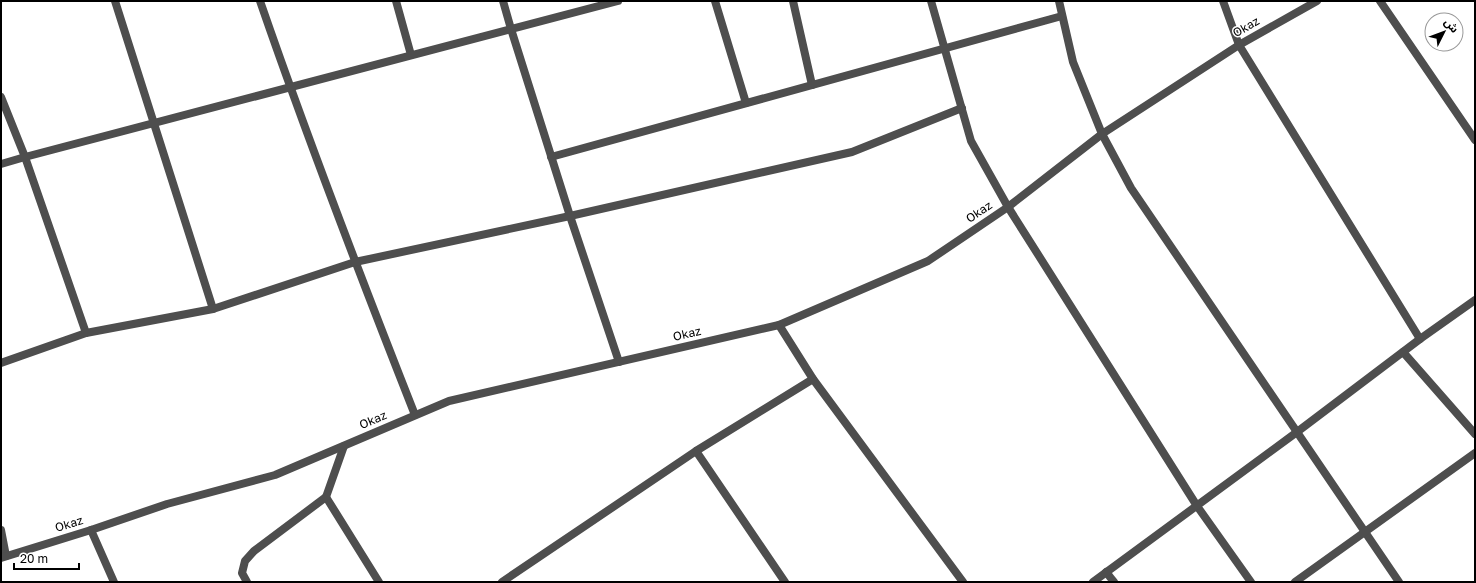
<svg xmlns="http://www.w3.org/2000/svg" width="1476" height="583" font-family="'Golos Text','Noto Sans Arabic',sans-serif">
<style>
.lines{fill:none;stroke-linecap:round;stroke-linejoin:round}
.minor{stroke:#4e4e4e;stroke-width:8}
.tertiary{stroke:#4e4e4e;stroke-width:8}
.labels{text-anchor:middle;stroke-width:3;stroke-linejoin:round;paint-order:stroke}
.street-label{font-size:12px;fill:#000;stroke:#fff}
</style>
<rect width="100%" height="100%" fill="#fff"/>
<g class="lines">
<g class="minor">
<path d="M115,1L213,309"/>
<path d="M260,1C308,140 361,278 415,415"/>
<path d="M396,1L411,55"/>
<path d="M503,1L511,29L570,216L619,362"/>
<path d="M715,1L746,103"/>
<path d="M793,1L812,85"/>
<path d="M931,1L971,141L1008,207L1197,506L1251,582"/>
<path d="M1059,1L1073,62L1102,134L1131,188L1399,582"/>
<path d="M1223,1L1239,45L1420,339"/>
<path d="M1380,1L1475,140"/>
<path d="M1,97L25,157L86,333"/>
<path d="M551,157L1062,16"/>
<path d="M1,164L25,157L618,1"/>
<path d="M779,325L813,379L963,582"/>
<path d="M1403,352L1475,434"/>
<path d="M1,363L86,333L213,309L355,262L570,216L852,152L962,108"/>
<path d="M696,451L785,582"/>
<path d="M326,497L379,582"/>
<path d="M1,530L6,556"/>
<path d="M91,530L114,582"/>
<path d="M1106,572L1114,582"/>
<path d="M247,582L242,573L245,561L254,551L326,497L344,446"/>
<path d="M502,582L696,451L813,379"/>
<path d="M1093,582L1297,432L1420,339L1475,300"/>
<path d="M1295,582L1475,453"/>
</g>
<path class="tertiary" d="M1,558L91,530L167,504L275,475L449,401L779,325L928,261L1008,207L1102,134L1239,45L1317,1"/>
</g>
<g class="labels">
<g class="street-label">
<text transform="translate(1246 27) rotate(-30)" y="4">Okaz</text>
<text transform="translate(979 212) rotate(-34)" y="4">Okaz</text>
<text transform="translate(687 334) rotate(-13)" y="4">Okaz</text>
<text transform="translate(373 420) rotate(-23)" y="4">Okaz</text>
<text transform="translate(69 524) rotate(-17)" y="4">Okaz</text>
</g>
</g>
<rect width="1476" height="583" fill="none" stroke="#000000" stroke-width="4"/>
<g transform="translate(1444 32) rotate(48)"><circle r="19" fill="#ffffff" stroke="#999999"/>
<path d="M0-3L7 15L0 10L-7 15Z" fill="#000000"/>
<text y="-6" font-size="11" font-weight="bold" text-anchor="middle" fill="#000000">ش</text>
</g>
<path d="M14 563v6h65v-6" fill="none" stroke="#000000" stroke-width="2"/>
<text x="20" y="563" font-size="12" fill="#000000" stroke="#ffffff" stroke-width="3" paint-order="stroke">20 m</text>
</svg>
